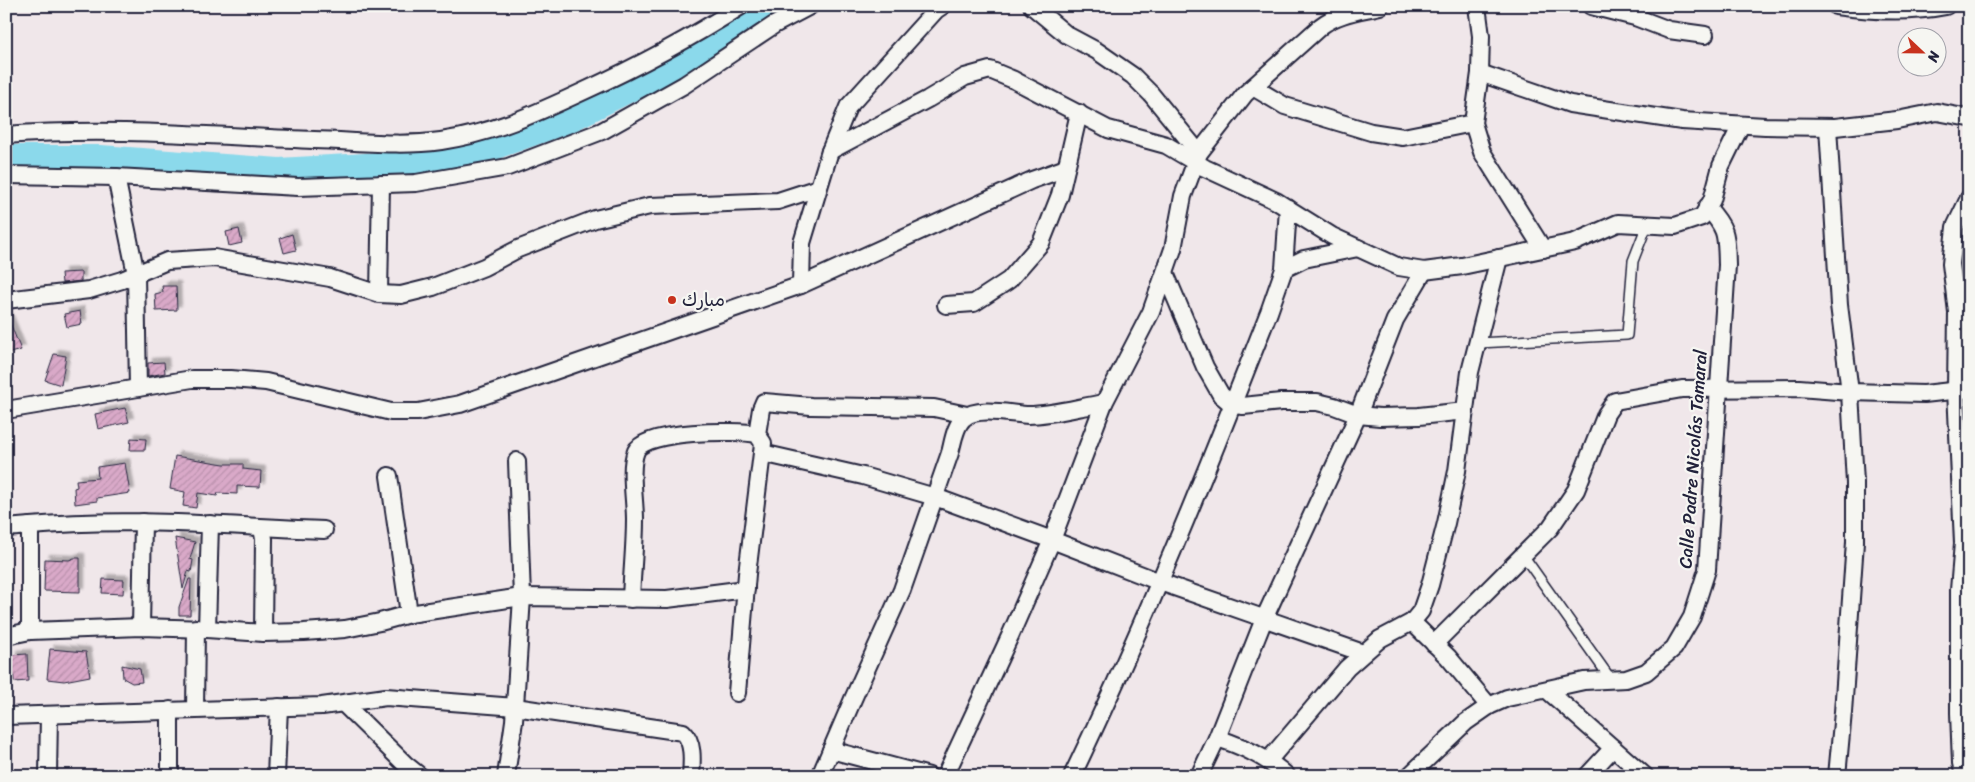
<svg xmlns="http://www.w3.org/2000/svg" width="1975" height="782" font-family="Sriracha,'Playpen Sans Arabic',sans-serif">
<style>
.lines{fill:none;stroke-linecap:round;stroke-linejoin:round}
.river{stroke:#8bd9eb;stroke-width:28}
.building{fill:url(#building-hatch);stroke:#22223b;filter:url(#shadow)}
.lane-casing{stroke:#22223b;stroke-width:12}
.street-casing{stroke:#22223b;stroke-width:20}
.lane{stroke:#f6f6f2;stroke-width:9}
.street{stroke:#f6f6f2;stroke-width:16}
.poi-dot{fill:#c8321e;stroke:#f6f6f2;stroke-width:2}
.labels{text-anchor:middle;stroke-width:4.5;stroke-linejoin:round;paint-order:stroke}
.poi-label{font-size:18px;fill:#22223b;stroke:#f6f6f2;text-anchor:start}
.street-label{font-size:18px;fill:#22223b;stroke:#f6f6f2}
</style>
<defs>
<pattern id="building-hatch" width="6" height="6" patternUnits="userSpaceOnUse" patternTransform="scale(1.25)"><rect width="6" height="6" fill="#d9a9c8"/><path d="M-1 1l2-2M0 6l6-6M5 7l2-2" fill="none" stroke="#ba91ad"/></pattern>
<filter id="shadow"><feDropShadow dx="4.5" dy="-4.5" stdDeviation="1" flood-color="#0004"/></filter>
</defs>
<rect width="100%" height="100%" fill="#f0e7ea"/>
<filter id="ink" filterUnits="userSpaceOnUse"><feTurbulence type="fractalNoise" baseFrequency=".02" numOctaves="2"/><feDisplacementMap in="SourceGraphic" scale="10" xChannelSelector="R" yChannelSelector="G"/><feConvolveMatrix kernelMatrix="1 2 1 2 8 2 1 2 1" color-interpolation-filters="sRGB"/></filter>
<g filter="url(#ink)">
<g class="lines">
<path class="river" d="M6,159H100L279,172L384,166L479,151L568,119L661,72L761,6"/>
</g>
<g class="building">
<path d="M239,229L242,243L229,246L226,232Z"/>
<path d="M292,234L296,250L284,253L280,238Z"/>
<path d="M81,272V281L62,283L61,273Z"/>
<path d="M162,286H176L177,310L156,311L155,294L163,292Z"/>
<path d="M80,311L82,324L67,327L64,314Z"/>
<path d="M6,313L21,350L6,354Z"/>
<path d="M54,354L66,356L61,385L45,380Z"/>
<path d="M164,362L165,373L148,376V363Z"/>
<path d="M125,408L129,422L98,429L95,414Z"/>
<path d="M131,438L146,439L145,450H130Z"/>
<path d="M175,456L224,464H243V469L261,471L260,487L237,486V494L218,493L217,496L198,493L196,508L183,506L185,492L170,489Z"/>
<path d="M125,463L130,493L97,498V501L75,504L74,488L77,487L76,480L98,478L97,467Z"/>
<path d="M175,538L195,542L190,559L193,560L191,572L188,571L183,589Z"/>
<path d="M74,558H80V592L44,591L45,559L69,560Z"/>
<path d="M103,579L124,580L123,594L102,593Z"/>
<path d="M189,579H191L190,615H179V607Z"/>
<path d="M50,649L86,652L90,676L64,681L47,679Z"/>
<path d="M27,654L28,681L14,682L12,655Z"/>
<path d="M122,665L140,669L142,682L132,683L123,678Z"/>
</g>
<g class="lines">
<defs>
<g id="lane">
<path d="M1955,300L1969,295"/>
<path d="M1478,343L1627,335L1633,261L1647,225"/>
<path d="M1523,555L1610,678"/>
</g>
<g id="street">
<path d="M1032,6L1067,35L1097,51L1133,76L1151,94L1199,153"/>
<path d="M1477,6L1481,36L1480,73L1473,123L1482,152L1543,249"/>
<path d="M1591,6L1635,17L1669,30L1705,35"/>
<path d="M1836,6C1871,11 1911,13 1946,6"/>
<path d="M1480,73L1570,104L1682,121L1765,126L1835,127L1897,120L1937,112L1969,118"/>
<path d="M1253,87L1285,106L1371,132L1403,137L1473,123"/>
<path d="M1828,127L1839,305L1850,392L1855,483V542L1843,712L1837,776"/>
<path d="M6,135C109,127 211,136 314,140C356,141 399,147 441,141C493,133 535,114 582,92C639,66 688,40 741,6"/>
<path d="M830,151L928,99L965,77L990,70L1014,80L1108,129L1166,145L1205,168L1276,201L1332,236L1399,267L1424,271L1462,266L1575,242L1618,223L1675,226L1702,217L1712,200L1721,166L1741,125"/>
<path d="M6,175L116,177L298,187L416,183L508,167L602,131L684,85L774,25L810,6"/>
<path d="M116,177L136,274L138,388"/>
<path d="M1284,269L1304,259L1358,248"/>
<path d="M1165,273L1205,367L1221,395L1233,405L1243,406L1281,402H1317L1334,406L1358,415L1380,417L1419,416L1465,411"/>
<path d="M801,285L802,243L830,151L848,107L936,10L942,6"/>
<path d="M379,294L381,184"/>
<path d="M6,300L89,290L122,280L167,261L214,258L330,278L379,294L401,295L433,287L484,267L518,249L595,219L650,206L778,201L818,188"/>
<path d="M946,305L974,303L1009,280L1041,243L1060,195L1079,113"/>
<path d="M6,410L192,379H231L266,382L391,412H418L460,404L801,285L1032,180L1066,168"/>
<path d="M757,434L761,409L764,402L811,406L934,408L967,415"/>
<path d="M762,453L863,476L935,497L1052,540L1160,582L1363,653"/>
<path d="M389,476L409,614"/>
<path d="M30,526C128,517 226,526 324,530"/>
<path d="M6,528L30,526V631"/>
<path d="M262,528L264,539L263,633"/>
<path d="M631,599C632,572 635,546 635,519C635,500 629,468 636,451C645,430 737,430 757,434L763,443L762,453L747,574L737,693"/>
<path d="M1412,622L1448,657L1489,706"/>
<path d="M141,627L143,522"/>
<path d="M207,629L210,524"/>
<path d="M6,636L30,631L141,627L207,629L263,633L304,632L345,629L380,622L409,614L522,597L667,599L746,589"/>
<path d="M1434,644L1550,528L1576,490L1606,414L1615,401L1682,389L1799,388L1850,392L1924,394L1969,389"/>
<path d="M1547,690L1645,776"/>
<path d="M344,704L405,764L420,776"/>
<path d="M195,710L196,628"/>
<path d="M6,716L322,706L386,697L515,707L683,732C694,742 692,762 691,776"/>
<path d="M1217,738C1242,746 1267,757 1287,776"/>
<path d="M831,750L929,776"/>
<path d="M1268,761L1347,668L1380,639L1412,622L1421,611L1430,585L1446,523L1457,471L1470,372L1499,258"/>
<path d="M48,776L49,715"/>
<path d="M170,776V710"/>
<path d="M276,776L279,707"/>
<path d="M506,776L514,721L522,597L517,461"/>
<path d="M820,776L853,699L902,590L950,453C953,442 955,425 964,418C977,406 1011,414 1028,415C1053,415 1079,407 1104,403"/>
<path d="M945,776L1010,636L1052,540L1104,403L1151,312L1173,249L1183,196L1199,153L1245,94L1321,26C1338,13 1359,11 1380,6"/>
<path d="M1072,776C1145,624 1208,468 1269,312L1284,269L1288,208"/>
<path d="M1199,776L1217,738L1264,619L1358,415L1395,320L1424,271"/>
<path d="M1409,776L1466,722L1489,706L1507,698L1584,681L1626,679L1646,672L1674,648L1692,617L1707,570L1727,265C1726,236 1728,230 1707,207"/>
<path d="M1587,776L1613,748"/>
<path d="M1964,776L1961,763L1959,713V590L1963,543L1956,390L1957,312L1951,264L1955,227L1969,198"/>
</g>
</defs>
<use href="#lane" class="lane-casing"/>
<use href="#street" class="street-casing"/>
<use href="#lane" class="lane"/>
<use href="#street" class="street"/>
</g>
</g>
<circle class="poi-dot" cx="672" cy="300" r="5"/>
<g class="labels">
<g class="poi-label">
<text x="682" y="306">مبارك</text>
</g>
<g class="street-label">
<text transform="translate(1693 459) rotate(-86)" y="6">Calle Padre Nicolás Tamaral</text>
</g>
</g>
<rect width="1975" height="782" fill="none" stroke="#f6f6f2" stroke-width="25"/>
<rect x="12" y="12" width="1950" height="757" fill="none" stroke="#22223b" stroke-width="2" filter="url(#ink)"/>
<g transform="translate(1922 52) rotate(112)"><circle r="24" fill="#f6f6f2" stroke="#a1a1a9"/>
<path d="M0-4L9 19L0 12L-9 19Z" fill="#c8321e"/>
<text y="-8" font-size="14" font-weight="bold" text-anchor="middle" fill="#22223b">N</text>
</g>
</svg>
